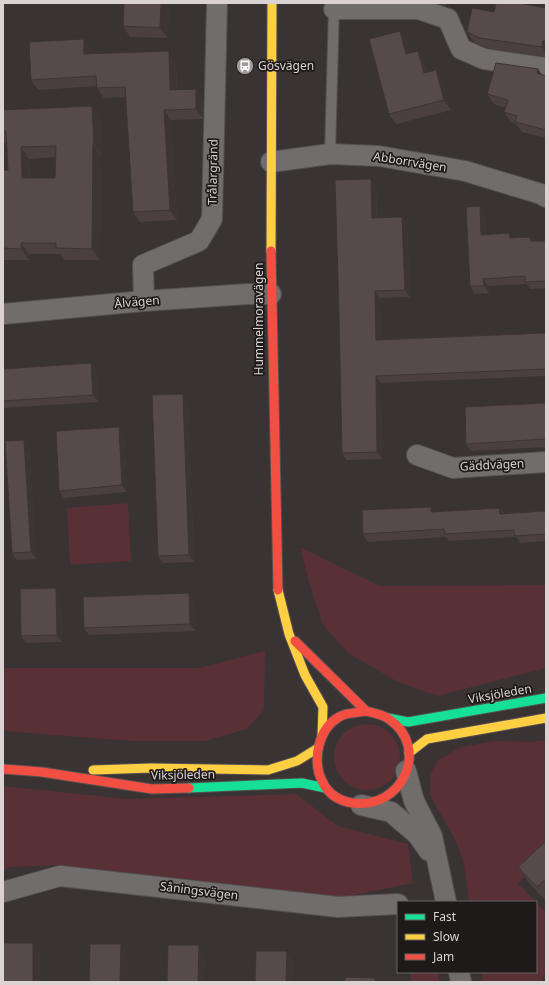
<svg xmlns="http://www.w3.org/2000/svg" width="549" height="985" font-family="'Noto Sans',sans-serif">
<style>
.green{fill:#583036}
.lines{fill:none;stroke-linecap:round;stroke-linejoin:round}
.lane-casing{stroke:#555050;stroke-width:12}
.street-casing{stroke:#555050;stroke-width:22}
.fast-casing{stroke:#555050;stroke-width:11}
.slow-casing{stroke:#555050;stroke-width:11}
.jam-casing{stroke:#555050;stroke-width:11}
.lane{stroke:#716d6d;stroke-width:10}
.street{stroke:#716d6d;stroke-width:20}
.fast{stroke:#16e098;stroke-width:9}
.slow{stroke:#ffcf43;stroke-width:9}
.jam{stroke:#f24e42;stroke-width:9}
.wall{fill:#4b4040;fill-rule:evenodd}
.shaded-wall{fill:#3d3434}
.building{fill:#574a4b;stroke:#3d3434;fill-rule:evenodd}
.labels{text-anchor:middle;stroke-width:3.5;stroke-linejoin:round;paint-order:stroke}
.poi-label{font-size:12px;fill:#dbd3d3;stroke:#1f1a1a;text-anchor:start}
.street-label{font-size:12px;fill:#dbd3d3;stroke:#1f1a1a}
</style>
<rect width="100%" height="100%" fill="#393333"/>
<g class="green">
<path d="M128,503L131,561L70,565L67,508Z"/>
<path d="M300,547L380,586L546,585V668L437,696L396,681L348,653L323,625L310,586Z"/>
<path d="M265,651L264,710L247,729L205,741H131L3,731V668H199Z"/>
<circle cx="367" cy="757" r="33"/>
<path d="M546,740V858L518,883L536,902H469L464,865L457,843L430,795V775L438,760L461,747L495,741L531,742Z"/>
<path d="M3,786L127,799L296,794L338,826L408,844L413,883L345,897L62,865L10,867L3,871Z"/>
<path d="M536,902L546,913V969L542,982H483L481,972H536Z"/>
<path d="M411,972H438L440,982H411Z"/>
</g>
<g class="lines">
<defs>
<path id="lane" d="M330,154L334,6"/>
<g id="street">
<path d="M334,9H419L448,19L461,49L484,59L546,68"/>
<path d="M271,162L330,154L379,156L465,171L541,194L546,197"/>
<path d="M144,301L143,265L199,241L212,219L217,4"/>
<path d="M3,314L144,301L248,294H271"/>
<path d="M417,455L453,468L546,462"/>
<path d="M406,771L414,801L432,836L446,902"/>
<path d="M361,805L391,812L417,834L429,851"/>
<path d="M3,892L60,876L338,907L398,904"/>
<path d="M459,972L461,982"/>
</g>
<g id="fast">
<path d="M388,718L408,722L546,698"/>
<path d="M189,788L302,783L325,788"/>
</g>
<g id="slow">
<path d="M271,251L272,3"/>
<path d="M278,590L289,634L305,675L323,707L322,736"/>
<path d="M409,753L427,739L546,718"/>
<path d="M93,770L151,768L268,770L297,761L318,748"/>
</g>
<g id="jam">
<path d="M271,251L278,590"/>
<path d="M295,641L366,711"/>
<path d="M366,711C374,713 382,714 389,719C431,748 402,810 353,803C339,801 328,794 322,781C312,760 318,729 339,717C347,712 358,713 366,711Z"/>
<path d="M3,769L42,772L152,789L189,788"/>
</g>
</defs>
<use href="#lane" class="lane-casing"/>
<use href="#street" class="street-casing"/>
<use href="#fast" class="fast-casing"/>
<use href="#slow" class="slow-casing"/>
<use href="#jam" class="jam-casing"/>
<use href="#lane" class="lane"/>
<use href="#street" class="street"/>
<use href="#fast" class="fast"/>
<use href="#slow" class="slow"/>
<use href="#jam" class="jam"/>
</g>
<g class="wall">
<path d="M124,3H169L168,38L130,37L123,26Z"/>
<path d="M436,3H447L446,6Z"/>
<path d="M546,8V57L487,48L474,42L467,32L494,12Z"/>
<path d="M407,41L410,53L425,61L428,72L436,70L443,80L451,110L396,124L389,114Z"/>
<path d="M91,49V54L176,61L177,90L196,89L203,99V119L171,120L177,220L140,222L133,212L126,97L104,98L97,88V86L38,90L31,80Z"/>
<path d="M538,69L542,75L546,76V138L522,132L516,124L511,122L504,112L506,108L494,104L487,94Z"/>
<path d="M3,110L100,118L102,156H101L100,260H64L60,254H29V260H3V170H8L7,143H3ZM56,157L55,178H30L29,159Z"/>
<path d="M376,186L377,218L402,217L407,224L410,297L380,298L381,339L546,333V376L381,383L382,459L346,460L342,453Z"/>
<path d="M480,206L485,214L486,234L513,238L530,237L533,241H546V288L530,289L527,284L488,286L489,293L475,294L470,286Z"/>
<path d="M91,363L96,370L98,402L3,408V369Z"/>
<path d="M188,401L194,562L163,563L158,556Z"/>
<path d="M546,403V447L471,451L466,444Z"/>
<path d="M119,427L124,434L127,492L64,498L59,491Z"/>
<path d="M29,447L36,559L17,560L12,553Z"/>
<path d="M499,508L504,513L546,511V541L520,543L516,537L449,541L446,537L368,542L363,534L434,512Z"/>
<path d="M189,593L194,600L195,631L89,635L84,628Z"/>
<path d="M61,595L62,642L26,643L21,636Z"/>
<path d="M546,841V901L530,884L518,867Z"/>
</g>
<g class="shaded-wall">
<path d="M3,3H4L3,21Z"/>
<path d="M161,3H169L168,38L160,28Z"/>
<path d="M400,31L407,41L413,64L406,54Z"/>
<path d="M84,39L91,49V64L84,54Z"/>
<path d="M543,41L546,44V53L542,47Z"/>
<path d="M169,51L176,61L177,100L170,90Z"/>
<path d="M418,51L425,61L431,84L424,73Z"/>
<path d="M538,69L545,79L537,73Z"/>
<path d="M436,70L443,80L451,110L444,100Z"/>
<path d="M196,89L203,99V119L196,109Z"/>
<path d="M92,106L100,118L102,156L94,144Z"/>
<path d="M164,110L171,120L177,220L170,210Z"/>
<path d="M93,144L101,156L100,260L92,249Z"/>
<path d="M21,147L29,159L30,189L22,178Z"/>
<path d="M371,179L376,186L377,225L372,218Z"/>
<path d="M480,206L485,214L486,242L481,235Z"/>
<path d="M402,217L407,224L410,297L405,290Z"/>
<path d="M509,233L514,240L510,238Z"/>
<path d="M21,243L29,254V260L21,249Z"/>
<path d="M483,279L488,286L489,293L484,286Z"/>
<path d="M375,291L380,298L381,347L376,340Z"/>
<path d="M91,363L96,370L98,402L93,395Z"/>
<path d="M376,376L381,383L382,459L377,452Z"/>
<path d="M183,394L188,401L194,562L189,555Z"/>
<path d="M119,427L124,434L127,492L122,485Z"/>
<path d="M24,440L29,447L36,559L31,552Z"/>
<path d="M499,508L504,515L500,514Z"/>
<path d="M56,588L61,595L62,642L57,635Z"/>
<path d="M189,593L194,600L195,631L190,624Z"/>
<path d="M33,943L40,953V982H33Z"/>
<path d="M121,944L128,954V982H120Z"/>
<path d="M199,945L206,956L205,982H198Z"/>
<path d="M287,951L294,961V982H286Z"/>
<path d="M375,978L378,982H375Z"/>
</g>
<g class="building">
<path d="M124,3H161L160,28L123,26Z"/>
<path d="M496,3H519L546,8V41H543L542,47L480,38L467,32L472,8L494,12Z"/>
<path d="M400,31L406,54L418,51L424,73L436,70L444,100L389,114L369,39Z"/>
<path d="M84,39V54L169,51L170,90L196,89V109L164,110L170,210L133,212L125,87L97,88L96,76L31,80L29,42Z"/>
<path d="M496,63L538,69L537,73L546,76V130L515,122L517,116L504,112L508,100L487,94Z"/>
<path d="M92,106L94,144H93L92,249L56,248V243H21V249L3,248V170H8L6,131H3V110ZM56,146L55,178H22L21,147Z"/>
<path d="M371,179L372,218L402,217L405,290L375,291L376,340L546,333V369L376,376L377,452L342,453L339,315L335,180Z"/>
<path d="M480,206L481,235L509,233L510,238L530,237L531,241H546V281L525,282V276L483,279L484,286H470L466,207Z"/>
<path d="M91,363L93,395L3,401V369Z"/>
<path d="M183,394L189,555L158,556L152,395Z"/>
<path d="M546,403V439L466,444L465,407Z"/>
<path d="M119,427L122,485L59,491L56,431Z"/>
<path d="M24,440L31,552L12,553L5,441Z"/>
<path d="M431,507V512L499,508L500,514L546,511V534L515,536L514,530L445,534L444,529L363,534L362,510Z"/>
<path d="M56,588L57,635L21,636L20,589Z"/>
<path d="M189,593L190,624L84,628L83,597Z"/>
<path d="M546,841V879L537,887L518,867Z"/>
<rect x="3" y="943" width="30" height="39"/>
<path d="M90,944H121L120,982H89Z"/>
<path d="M168,945H199L198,982H167Z"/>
<path d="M256,951H287L286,982H255Z"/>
<path d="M345,977L375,978V982H345Z"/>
</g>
<defs>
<symbol id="bus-disc" viewBox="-11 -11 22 22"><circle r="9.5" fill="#a29b9b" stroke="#1f1a1a"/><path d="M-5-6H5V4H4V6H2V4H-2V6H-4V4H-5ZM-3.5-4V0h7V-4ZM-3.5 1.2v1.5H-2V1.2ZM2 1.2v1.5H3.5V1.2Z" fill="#fff"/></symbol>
</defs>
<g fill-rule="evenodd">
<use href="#bus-disc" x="235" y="56" width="20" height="20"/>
</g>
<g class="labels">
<g class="poi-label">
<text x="258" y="70">Gösvägen</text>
</g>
<g class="street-label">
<text transform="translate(410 162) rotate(9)" y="4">Abborrvägen</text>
<text transform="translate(213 172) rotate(-89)" y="4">Trålargränd</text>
<text transform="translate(137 302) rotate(-5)" y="4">Ålvägen</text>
<text transform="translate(259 319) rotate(-90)" y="4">Hummelmoravägen</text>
<text transform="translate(492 465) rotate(-3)" y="4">Gäddvägen</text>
<text transform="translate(500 694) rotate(-10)" y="4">Viksjöleden</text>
<text transform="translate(183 775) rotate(-1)" y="4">Viksjöleden</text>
<text transform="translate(199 891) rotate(7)" y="4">Såningsvägen</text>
</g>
</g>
<rect width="549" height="985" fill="none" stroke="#dbd3d3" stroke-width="8"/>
<rect x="397" y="901" width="140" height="72" fill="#1f1a1a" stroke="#6a6464"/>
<rect x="405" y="914" width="20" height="6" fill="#16e098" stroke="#6a6464"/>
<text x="433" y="921" font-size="12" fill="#dbd3d3">Fast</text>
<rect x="405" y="934" width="20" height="6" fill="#ffcf43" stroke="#6a6464"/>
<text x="433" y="941" font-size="12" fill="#dbd3d3">Slow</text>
<rect x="405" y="954" width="20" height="6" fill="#f24e42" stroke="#6a6464"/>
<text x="433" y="961" font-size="12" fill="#dbd3d3">Jam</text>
</svg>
